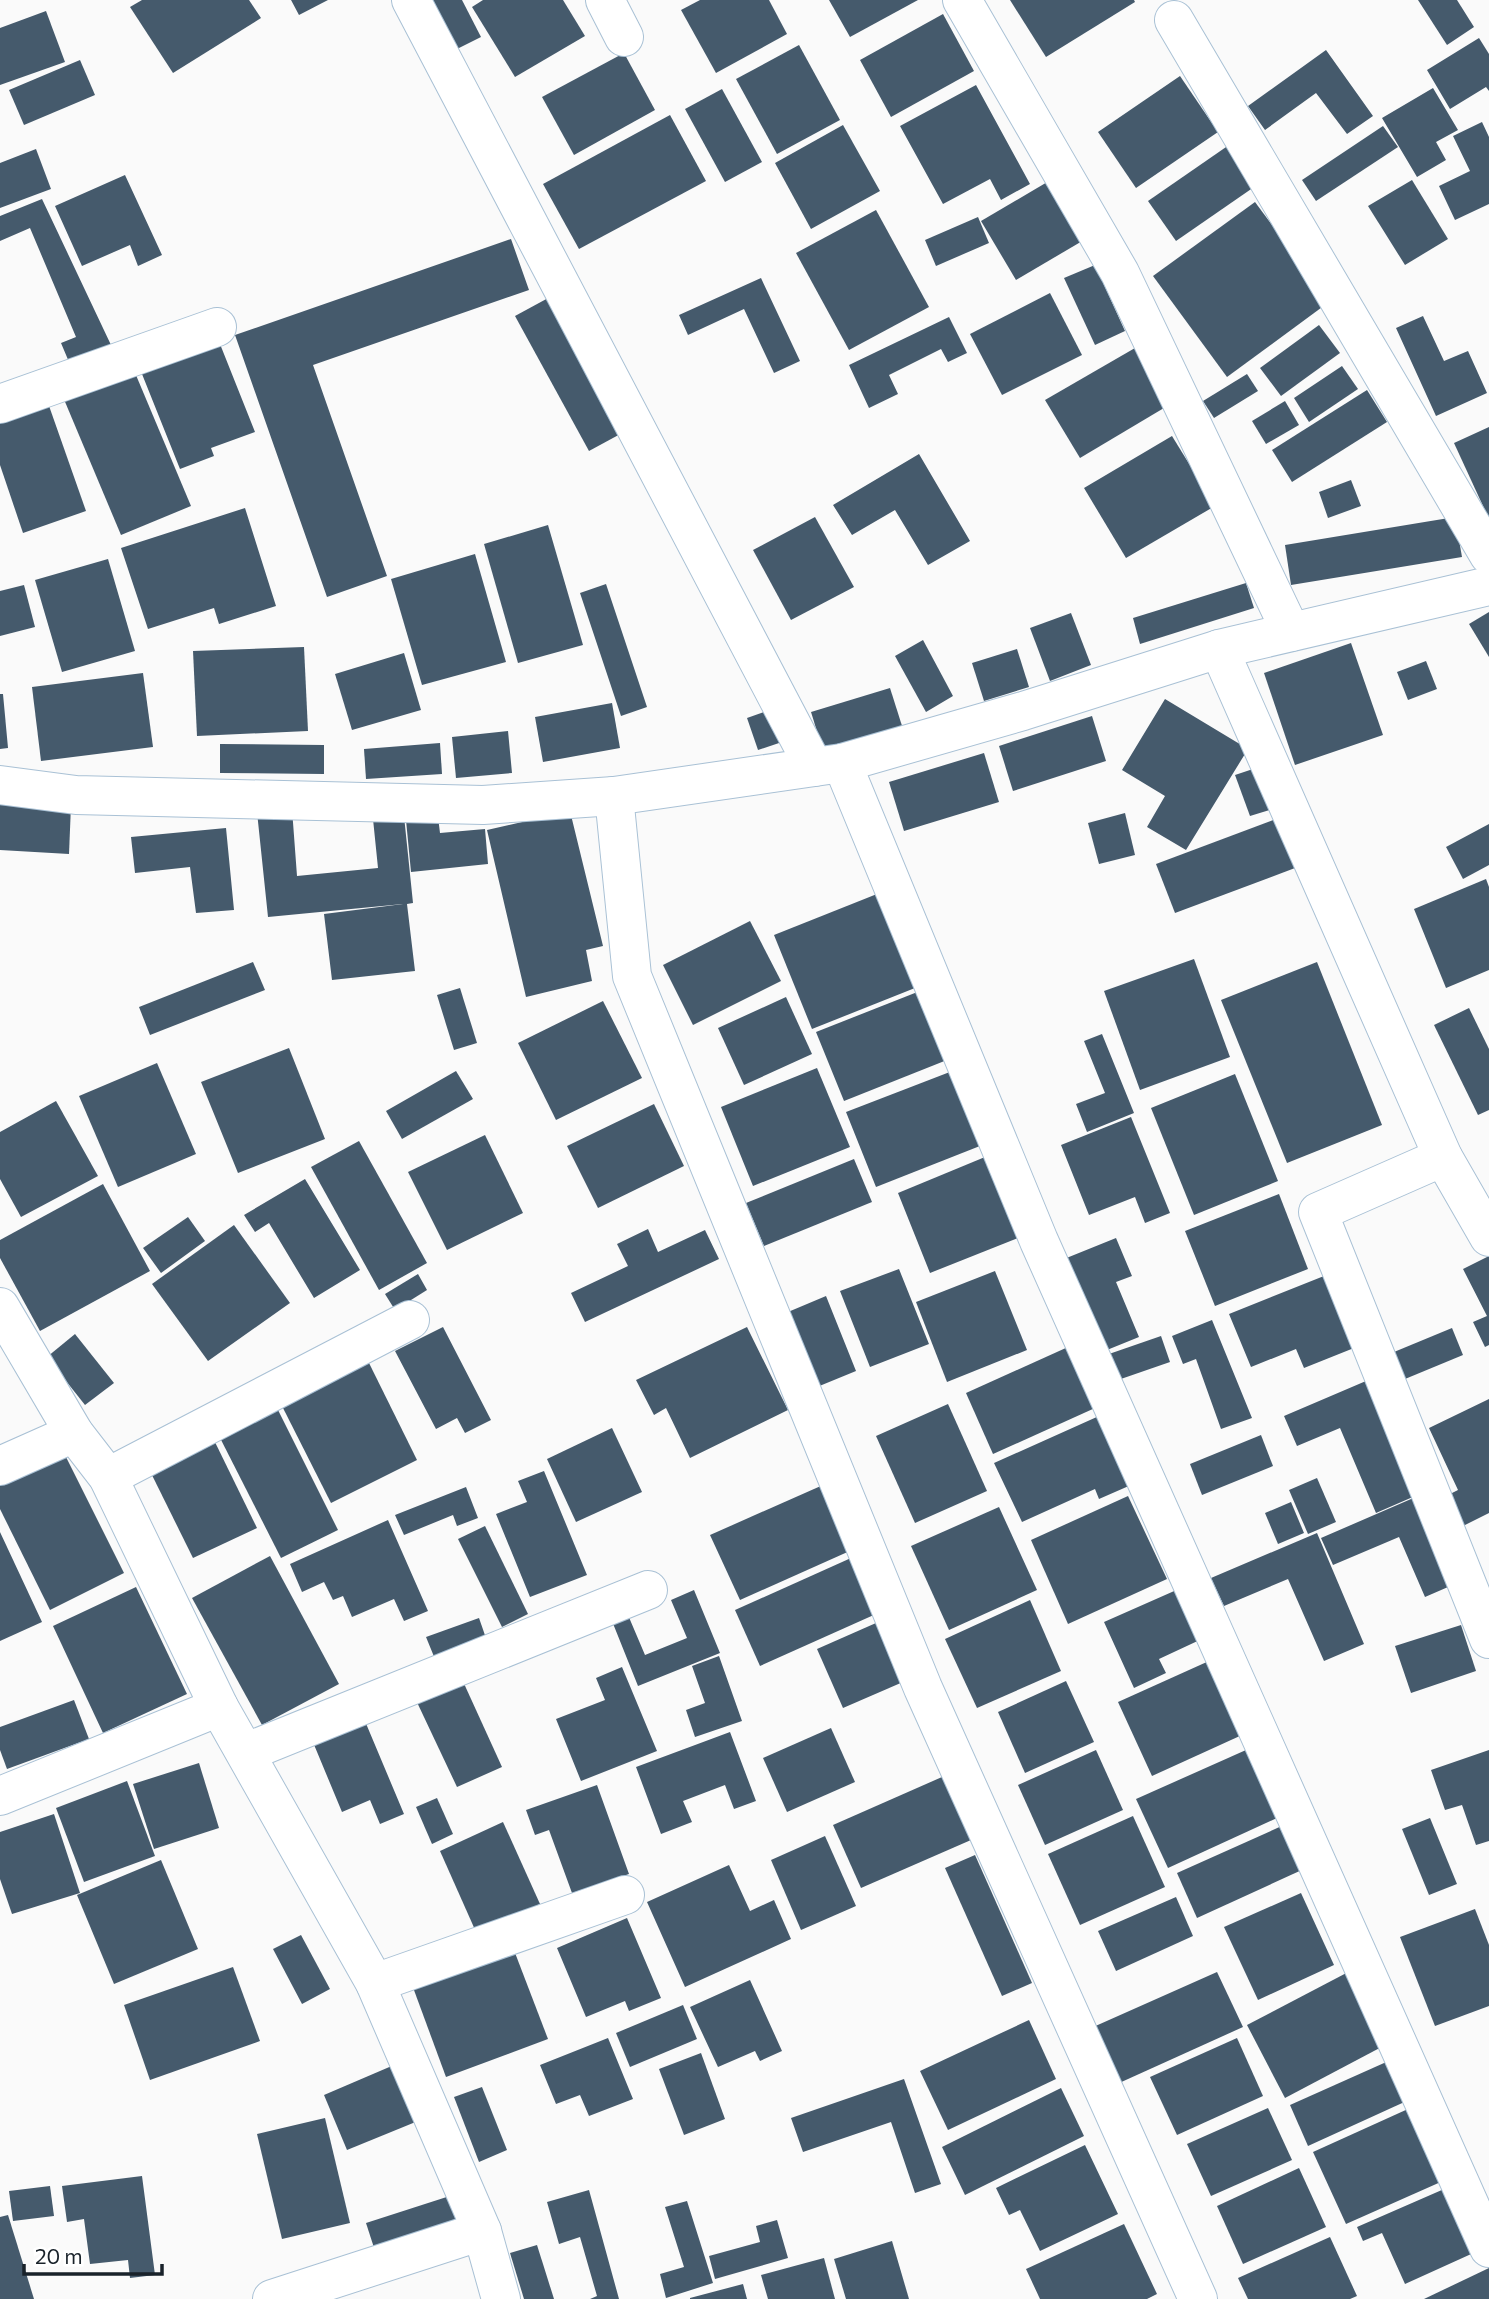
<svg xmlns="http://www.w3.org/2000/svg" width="1489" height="2299" font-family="Commissioner,sans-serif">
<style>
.building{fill:#455a6c}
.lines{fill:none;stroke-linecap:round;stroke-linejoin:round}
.street-casing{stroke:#a9c1d5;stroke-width:40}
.secondary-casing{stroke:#a9c1d5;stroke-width:40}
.street{stroke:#fff;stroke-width:38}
.secondary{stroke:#fff;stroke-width:38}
</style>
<rect width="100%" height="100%" fill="#fafafa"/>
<g class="building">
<path d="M142,0H249L261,18L173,73L130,7Z"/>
<path d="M291,0H328L299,15Z"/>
<path d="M431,0H462L481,37L455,50Z"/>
<path d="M483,0H563L585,36L515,77L472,7Z"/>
<path d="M700,0H769L787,34L716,73L681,10Z"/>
<path d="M829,0H918L850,37Z"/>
<path d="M1010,0H1134L1135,2L1046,57Z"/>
<path d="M1418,0H1457L1474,27L1447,45Z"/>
<path d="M46,11L65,62L0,85V28Z"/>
<path d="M943,14L974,71L891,117L860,60Z"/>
<path d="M1479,38L1489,54V91L1486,87L1450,109L1427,70Z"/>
<path d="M799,45L840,120L777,154L736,79Z"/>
<path d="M1326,50L1373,116L1347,134L1316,93L1265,130L1248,106Z"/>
<path d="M624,53L655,110L574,155L542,97Z"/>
<path d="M80,60L95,95L24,125L9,90Z"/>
<path d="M1180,76L1218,132L1136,188L1098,132Z"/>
<path d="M976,85L1030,184L1001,200L990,179L943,204L900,126Z"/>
<path d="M1433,88L1458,130L1436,142L1446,160L1417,177L1382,118Z"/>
<path d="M722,89L762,162L725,182L685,109Z"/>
<path d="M670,115L706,181L579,249L543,184Z"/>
<path d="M1482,122L1489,137V204L1455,220L1439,186L1470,171L1453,136Z"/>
<path d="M843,125L880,191L811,229L775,163Z"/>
<path d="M1383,126L1398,147L1316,201L1302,180Z"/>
<path d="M1229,145L1257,185L1176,241L1148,201Z"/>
<path d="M36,149L51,189L0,208V163Z"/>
<path d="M125,175L162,255L138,266L130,245L82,266L55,206Z"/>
<path d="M1412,180L1448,239L1405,265L1368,206Z"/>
<path d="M1049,181L1084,240L1016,280L981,221Z"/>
<path d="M42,199L111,345L69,362L61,343L76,337L30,228L0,241V216Z"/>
<path d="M1255,202L1329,302L1227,377L1153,276Z"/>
<path d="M876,210L929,307L849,350L796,253Z"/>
<path d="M978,217L989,243L936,266L925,240Z"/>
<path d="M511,239L529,290L313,365L387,576L327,597L235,335Z"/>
<path d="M1095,265L1125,331L1095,345L1064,278Z"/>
<path d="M761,278L800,361L774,373L744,309L688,335L679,315Z"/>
<path d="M1050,293L1082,355L1002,395L970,334Z"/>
<path d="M550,297L624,432L589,451L515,316Z"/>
<path d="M1423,316L1444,361L1468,351L1487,393L1436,416L1396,328Z"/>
<path d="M949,317L967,353L948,362L941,349L889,375L898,394L869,408L849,365Z"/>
<path d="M1319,325L1340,353L1281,396L1260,368Z"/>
<path d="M218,339L255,432L211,448L214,456L180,469L140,369Z"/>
<path d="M1135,348L1169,405L1080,458L1045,400Z"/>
<path d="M1342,366L1358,389L1309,422L1294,398Z"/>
<path d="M133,368L191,506L121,535L63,397Z"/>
<path d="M1247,374L1258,391L1214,418L1203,401Z"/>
<path d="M1367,390L1387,422L1292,482L1272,450Z"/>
<path d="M1285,401L1299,425L1266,444L1252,421Z"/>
<path d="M48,403L86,511L23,533L0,465V420Z"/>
<path d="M1489,427V519L1454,443Z"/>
<path d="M1172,436L1215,506L1126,558L1084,488Z"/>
<path d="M919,454L970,541L928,565L895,510L852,535L833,505Z"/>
<path d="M1351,480L1361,506L1328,518L1319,492Z"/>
<path d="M245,508L276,606L219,624L214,608L148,629L121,548Z"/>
<path d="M815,517L854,587L791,620L753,550Z"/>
<path d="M1455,517L1462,557L1291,585L1285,545Z"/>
<path d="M548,525L583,645L518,663L484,544Z"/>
<path d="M475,554L506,662L422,685L391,579Z"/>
<path d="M108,559L135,651L62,672L35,580Z"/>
<path d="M1246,583L1254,608L1140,644L1133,618Z"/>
<path d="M606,584L647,707L621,716L580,593Z"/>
<path d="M24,585L35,627L0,636V591Z"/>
<path d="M1489,612V657L1469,624Z"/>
<path d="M1071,613L1091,665L1050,681L1030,628Z"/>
<path d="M923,640L953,696L926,712L895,656Z"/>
<path d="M1351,643L1383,735L1295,765L1264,673Z"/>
<path d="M304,647L308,731L197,736L193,651Z"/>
<path d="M1017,649L1029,687L984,701L972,663Z"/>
<path d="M404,653L421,710L352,730L335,674Z"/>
<path d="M1426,661L1437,689L1408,700L1397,672Z"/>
<path d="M143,673L153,747L41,761L32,687Z"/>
<path d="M890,688L903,729L824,754L811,712Z"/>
<path d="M0,694H3L8,748L0,749Z"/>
<path d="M1165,699L1248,749L1186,850L1147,827L1165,796L1122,770Z"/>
<path d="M612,703L620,748L543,762L535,717Z"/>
<path d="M773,709L785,741L758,750L747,718Z"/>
<path d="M1092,716L1106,761L1013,791L999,746Z"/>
<path d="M508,731L512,773L456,778L452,737Z"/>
<path d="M440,743L442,774L366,779L364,749Z"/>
<path d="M220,744L324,745V774L220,773Z"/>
<path d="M984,753L999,802L904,831L889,782Z"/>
<path d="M1265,765L1279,807L1250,816L1235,775Z"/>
<path d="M0,801L71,805L69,854L0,850Z"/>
<path d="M292,809L297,876L378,868L373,819L404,816L413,903L407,904L415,971L332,980L324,914L403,904L268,917L257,812Z"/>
<path d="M570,811L603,946L586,950L592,981L526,997L487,830Z"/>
<path d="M1125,813L1135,855L1099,864L1088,823Z"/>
<path d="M438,817L440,833L485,829L488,864L411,872L406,820Z"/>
<path d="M1276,819L1295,868L1175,913L1156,864Z"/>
<path d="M1489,824V865L1463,879L1446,847Z"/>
<path d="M226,828L234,910L196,913L190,867L135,873L131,837Z"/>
<path d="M1486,879L1489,887V970L1446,988L1414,909Z"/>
<path d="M882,892L920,986L812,1029L774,935Z"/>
<path d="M750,921L781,981L693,1025L663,965Z"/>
<path d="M1194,959L1230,1057L1140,1090L1104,991Z"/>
<path d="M253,962L265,990L150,1035L139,1007Z"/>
<path d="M1317,962L1382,1125L1287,1163L1221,1000Z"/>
<path d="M460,988L477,1043L454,1050L437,995Z"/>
<path d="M925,989L952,1058L844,1101L816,1032Z"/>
<path d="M786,997L812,1054L744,1085L718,1028Z"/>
<path d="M603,1001L642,1078L556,1120L518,1043Z"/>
<path d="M1469,1008L1489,1049V1110L1478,1115L1434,1025Z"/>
<path d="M1102,1034L1134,1113L1087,1132L1076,1104L1105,1093L1084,1041Z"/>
<path d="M289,1048L325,1139L238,1173L201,1082Z"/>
<path d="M157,1063L196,1154L118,1187L79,1096Z"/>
<path d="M817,1068L850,1147L753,1186L721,1107Z"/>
<path d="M955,1070L985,1144L876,1187L846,1112Z"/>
<path d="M456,1071L473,1099L402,1139L386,1111Z"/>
<path d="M1235,1074L1278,1181L1194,1215L1151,1108Z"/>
<path d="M56,1101L98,1176L21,1217L0,1179V1132Z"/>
<path d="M654,1104L684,1166L598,1208L567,1146Z"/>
<path d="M1131,1117L1170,1213L1145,1223L1135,1197L1089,1215L1061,1145Z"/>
<path d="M485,1135L523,1213L447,1250L408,1172Z"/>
<path d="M359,1141L427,1263L379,1290L311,1167Z"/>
<path d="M985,1157L1018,1238L930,1273L898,1193Z"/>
<path d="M854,1159L872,1202L764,1246L746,1203Z"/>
<path d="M305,1179L360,1270L314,1298L269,1223L255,1232L244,1215Z"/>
<path d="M103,1184L150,1271L40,1331L0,1258V1240Z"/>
<path d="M1279,1194L1308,1269L1215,1306L1185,1231Z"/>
<path d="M188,1217L205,1241L161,1273L143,1248Z"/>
<path d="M234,1225L290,1303L208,1361L152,1284Z"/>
<path d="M648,1229L658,1252L705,1230L719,1259L585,1322L571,1293L628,1266L617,1244Z"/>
<path d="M1116,1238L1132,1276L1116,1282L1139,1337L1102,1352L1064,1259Z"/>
<path d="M1489,1256V1345L1485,1347L1473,1322L1487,1316L1463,1269Z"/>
<path d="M899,1269L929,1344L870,1367L840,1291Z"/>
<path d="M995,1271L1027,1350L947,1382L916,1302Z"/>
<path d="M418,1274L427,1290L395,1310L385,1294Z"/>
<path d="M1324,1276L1354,1348L1304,1368L1296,1349L1251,1367L1229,1314Z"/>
<path d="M826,1296L856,1371L817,1387L788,1312Z"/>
<path d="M1212,1320L1252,1418L1221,1429L1196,1359L1183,1364L1172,1336Z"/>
<path d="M443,1327L491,1420L465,1433L457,1418L436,1429L395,1351Z"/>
<path d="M747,1327L788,1410L690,1458L666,1408L654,1415L636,1380Z"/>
<path d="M1452,1328L1463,1355L1405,1379L1394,1352Z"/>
<path d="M75,1334L114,1383L85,1405L47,1357Z"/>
<path d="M1161,1336L1170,1362L1118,1380L1109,1354Z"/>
<path d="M1068,1347L1095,1408L993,1454L966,1393Z"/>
<path d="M369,1363L417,1460L331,1503L282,1406Z"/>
<path d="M1373,1378L1422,1493L1376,1513L1340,1428L1297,1446L1284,1416Z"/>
<path d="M1489,1399V1513L1463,1526L1448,1495L1458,1490L1429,1428Z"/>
<path d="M273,1400L338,1530L281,1558L215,1428Z"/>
<path d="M948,1404L987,1491L915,1523L876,1436Z"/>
<path d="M1099,1416L1131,1485L1099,1499L1095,1489L1022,1522L994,1463Z"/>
<path d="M612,1428L642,1492L576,1522L547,1459Z"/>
<path d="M1261,1435L1273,1466L1202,1495L1190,1464Z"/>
<path d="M212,1436L257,1528L193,1558L148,1467Z"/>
<path d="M62,1449L124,1573L50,1610L0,1509V1479Z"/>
<path d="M544,1471L587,1575L530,1597L496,1514L527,1502L518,1481Z"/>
<path d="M1317,1478L1336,1522L1308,1534L1289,1490Z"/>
<path d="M823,1485L852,1550L740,1600L710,1535Z"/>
<path d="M466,1487L478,1518L457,1526L453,1515L404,1535L395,1515Z"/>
<path d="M1128,1496L1167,1579L1068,1624L1031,1540Z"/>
<path d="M1418,1496L1455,1584L1425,1597L1399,1537L1333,1565L1321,1538Z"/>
<path d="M1291,1502L1304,1533L1278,1544L1265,1513Z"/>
<path d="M999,1507L1037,1590L949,1630L911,1546Z"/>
<path d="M388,1520L428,1611L404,1621L394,1599L352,1617L343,1596L333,1600L324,1582L302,1592L290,1564Z"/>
<path d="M485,1526L528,1614L502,1627L458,1539Z"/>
<path d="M0,1532L42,1622L0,1641Z"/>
<path d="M1317,1533L1364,1644L1324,1661L1288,1579L1224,1606L1211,1578Z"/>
<path d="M270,1556L339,1684L262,1725L192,1598Z"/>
<path d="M851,1558L876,1614L760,1666L735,1610Z"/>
<path d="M136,1587L187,1694L103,1733L53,1626Z"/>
<path d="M1181,1588L1204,1638L1159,1659L1166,1673L1134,1688L1104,1622Z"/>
<path d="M694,1590L720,1653L638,1686L612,1621L628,1615L645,1655L687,1638L671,1600Z"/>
<path d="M1030,1600L1061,1671L977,1708L945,1639Z"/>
<path d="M479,1618L487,1641L435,1659L426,1637Z"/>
<path d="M876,1623L903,1682L843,1708L817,1649Z"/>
<path d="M1461,1625L1476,1671L1411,1693L1395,1646Z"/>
<path d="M719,1656L742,1721L695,1737L686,1710L705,1703L692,1666Z"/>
<path d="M1209,1661L1242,1735L1152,1776L1118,1702Z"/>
<path d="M622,1667L657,1751L581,1781L556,1719L605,1700L596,1678Z"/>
<path d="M461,1677L502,1767L457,1787L415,1698Z"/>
<path d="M1066,1681L1094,1742L1025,1773L998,1712Z"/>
<path d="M74,1700L89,1739L7,1769L0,1750V1727Z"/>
<path d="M362,1714L404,1814L380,1824L370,1800L342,1812L310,1735Z"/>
<path d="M831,1728L855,1782L787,1812L763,1758Z"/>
<path d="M730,1732L756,1801L734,1809L725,1785L683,1801L692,1822L661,1834L636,1767Z"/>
<path d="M1096,1750L1123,1810L1045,1845L1018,1785Z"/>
<path d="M1246,1750L1277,1818L1168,1868L1136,1799Z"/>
<path d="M1489,1750V1841L1476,1845L1462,1805L1445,1810L1431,1770Z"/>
<path d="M199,1763L219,1828L154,1849L133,1784Z"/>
<path d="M942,1777L971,1840L861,1888L833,1825Z"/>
<path d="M127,1781L155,1856L84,1882L56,1808Z"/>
<path d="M597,1785L629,1874L572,1893L549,1830L535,1835L526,1810Z"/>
<path d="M437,1798L453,1834L432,1844L416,1807Z"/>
<path d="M54,1814L80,1893L12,1914L0,1879V1832Z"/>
<path d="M1133,1816L1165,1887L1080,1925L1048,1854Z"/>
<path d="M1430,1818L1457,1884L1429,1895L1402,1829Z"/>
<path d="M503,1822L540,1904L476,1932L440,1851Z"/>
<path d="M1284,1825L1304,1869L1197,1918L1177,1873Z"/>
<path d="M825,1836L856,1906L801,1930L771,1860Z"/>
<path d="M975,1855L1032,1983L1002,1996L945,1868Z"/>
<path d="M161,1860L198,1949L114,1984L77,1895Z"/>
<path d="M729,1865L750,1911L774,1900L791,1939L685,1987L647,1902Z"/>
<path d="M1301,1893L1334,1965L1258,2000L1224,1927Z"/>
<path d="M1176,1897L1193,1936L1116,1971L1098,1931Z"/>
<path d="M1475,1909L1489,1945V2006L1435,2026L1400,1937Z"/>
<path d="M627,1918L661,1998L629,2011L625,2001L586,2017L557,1948Z"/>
<path d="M301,1935L330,1989L302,2004L273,1949Z"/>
<path d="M512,1945L548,2039L446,2077L411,1982Z"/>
<path d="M233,1967L260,2041L150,2080L124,2005Z"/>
<path d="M1354,1969L1391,2042L1285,2098L1247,2025Z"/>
<path d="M1217,1972L1243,2027L1117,2084L1091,2028Z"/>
<path d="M750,1980L782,2051L760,2061L755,2051L718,2067L690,2007Z"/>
<path d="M683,2005L697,2039L630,2067L616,2033Z"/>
<path d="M1029,2020L1056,2079L948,2130L920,2071Z"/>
<path d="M608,2038L633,2099L589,2116L580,2095L556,2104L540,2065Z"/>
<path d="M1237,2038L1263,2096L1177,2135L1150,2077Z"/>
<path d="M701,2053L725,2119L684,2135L659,2069Z"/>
<path d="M1393,2059L1411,2099L1308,2146L1290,2105Z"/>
<path d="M394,2065L418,2121L347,2150L324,2095Z"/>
<path d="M904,2079L941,2184L915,2193L891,2122L803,2152L791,2118Z"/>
<path d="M482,2087L507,2150L479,2162L454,2097Z"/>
<path d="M1061,2088L1084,2136L965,2195L942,2147Z"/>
<path d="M1419,2104L1452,2177L1346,2224L1313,2152Z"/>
<path d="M1268,2108L1292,2160L1211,2196L1187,2144Z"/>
<path d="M325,2118L350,2223L282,2239L257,2134Z"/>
<path d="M1085,2145L1118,2214L1040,2251L1020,2210L1009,2215L996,2188Z"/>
<path d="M1299,2168L1326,2227L1243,2264L1217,2206Z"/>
<path d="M142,2176L155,2275L130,2278L128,2260L90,2264L84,2219L67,2222L62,2186Z"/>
<path d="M50,2186L54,2216L13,2221L9,2191Z"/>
<path d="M1451,2186L1480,2250L1405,2284L1382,2233L1363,2241L1357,2227Z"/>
<path d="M589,2190L619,2299H590L597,2296L580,2237L559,2244L547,2202Z"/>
<path d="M456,2194L467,2229L377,2257L366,2223Z"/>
<path d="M687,2201L713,2283L666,2298L660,2274L684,2267L665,2207Z"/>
<path d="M8,2215L34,2299H0V2217Z"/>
<path d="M777,2220L788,2258L715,2279L709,2256L760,2242L756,2226Z"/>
<path d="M1124,2224L1157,2294L1147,2299H1040L1026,2269Z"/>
<path d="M1330,2237L1357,2296L1350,2299H1248L1238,2278Z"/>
<path d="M892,2241L909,2299H846L834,2259Z"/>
<path d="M537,2245L554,2299H524L510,2253Z"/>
<path d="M824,2258L835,2299H768L761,2275Z"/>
<path d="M1489,2268V2299H1424Z"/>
<path d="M743,2284L747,2299H690V2298Z"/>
</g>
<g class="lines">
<defs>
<g id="street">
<path d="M411,0L814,767"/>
<path d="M605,0L624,37"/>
<path d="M962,0L1120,273L1291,632"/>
<path d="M1174,20L1489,555"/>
<path d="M0,404L217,327"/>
<path d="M1219,649L1443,1157L1489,1237"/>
<path d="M842,763L1039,1241L1489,2248"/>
<path d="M614,796L632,976L923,1688L1198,2299"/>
<path d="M1443,1157L1318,1212L1489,1639"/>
<path d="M0,1307L74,1433L108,1477L219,1707L375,1983L482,2231L501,2299"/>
<path d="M0,1466L74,1433"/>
<path d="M108,1477L410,1320"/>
<path d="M247,1752L648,1590"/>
<path d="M0,1796L219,1707"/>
<path d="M375,1983L625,1895"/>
<path d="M272,2299L482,2231"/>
</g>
<path id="secondary" d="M0,785L76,795L483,805L614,796L842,763L1023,711L1219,649L1489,586"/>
</defs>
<use href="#street" class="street-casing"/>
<use href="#secondary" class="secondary-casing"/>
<use href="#street" class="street"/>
<use href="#secondary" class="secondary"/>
</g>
<path d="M24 2264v10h138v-10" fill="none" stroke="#19222a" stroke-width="3.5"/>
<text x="35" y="2264" font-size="21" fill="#19222a" stroke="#ffffff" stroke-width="5" paint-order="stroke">20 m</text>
</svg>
